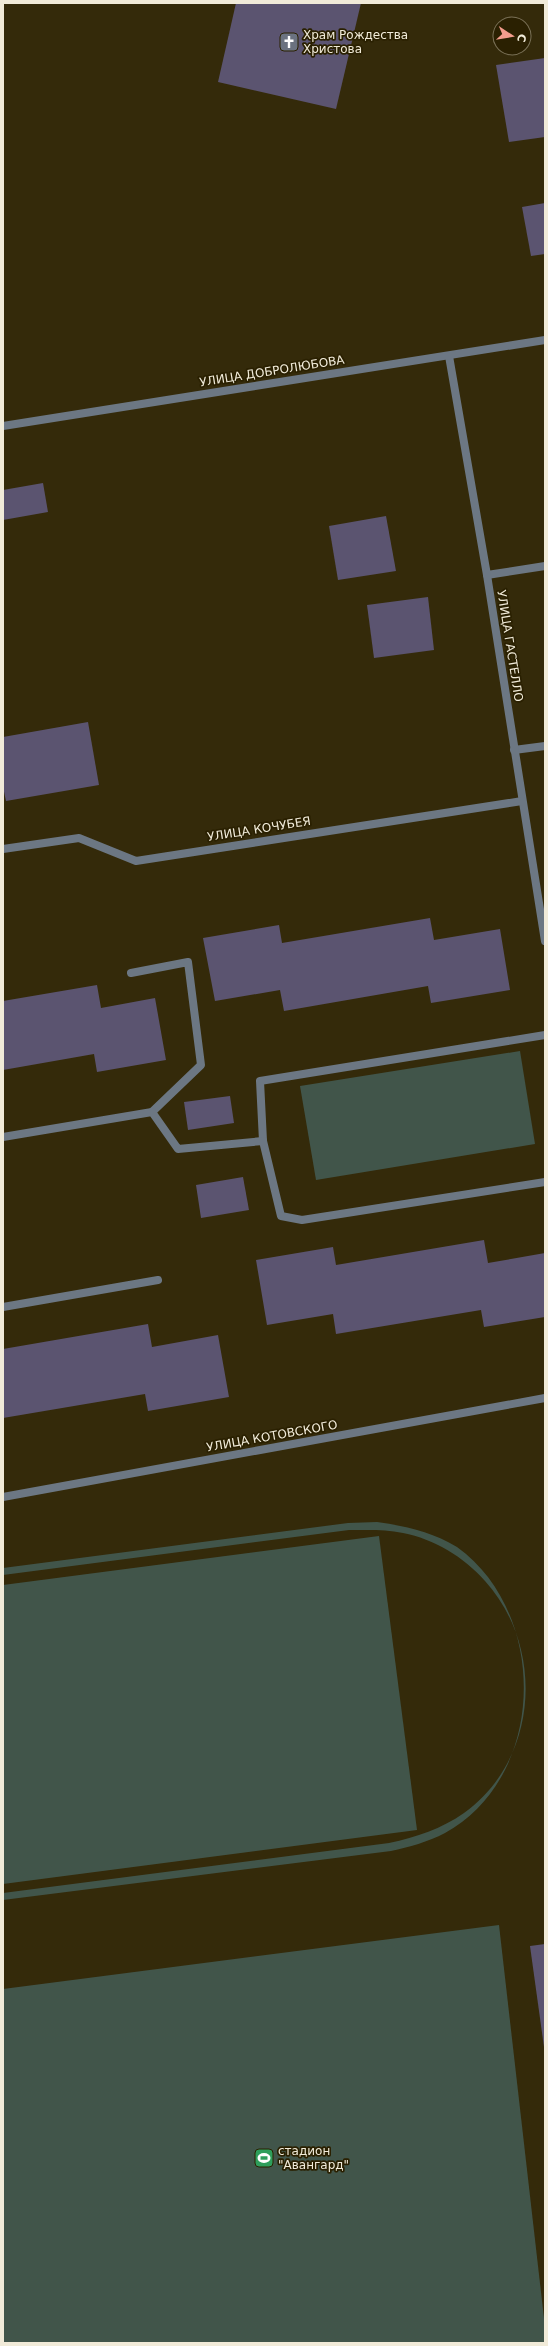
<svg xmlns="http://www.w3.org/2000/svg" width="548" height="2346" font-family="'DejaVu Sans',sans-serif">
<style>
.green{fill:#41554a}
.building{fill:#5b5470}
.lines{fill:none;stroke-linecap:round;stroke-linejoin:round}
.lane{stroke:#6c7783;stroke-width:8}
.street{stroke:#6c7783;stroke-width:8}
.labels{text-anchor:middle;stroke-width:3.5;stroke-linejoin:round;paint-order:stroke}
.poi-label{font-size:12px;fill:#f1ebd9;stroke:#2a2001;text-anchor:start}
.street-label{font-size:12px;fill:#f1ebd9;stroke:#2a2001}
</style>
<rect width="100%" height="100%" fill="#342a0a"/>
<g class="green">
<path d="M520,1051L535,1144L316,1180L300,1086Z"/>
<path d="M377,1522C406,1526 432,1532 457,1547C548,1612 548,1776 445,1833C428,1842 409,1847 391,1851L3,1900V1893L389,1843C417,1837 441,1829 464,1813C539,1759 545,1647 485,1581C464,1557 434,1539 403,1533C385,1529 367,1530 349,1530L3,1575V1568L348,1523Z"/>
<path d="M379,1536L417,1830L3,1884V1585Z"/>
<path d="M499,1925L545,2327V2343H3V1989Z"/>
</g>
<g class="building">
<path d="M236,3H361L336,109L218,82Z"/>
<path d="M545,58V137L509,142L496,65Z"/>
<path d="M545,203V254L531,256L522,207Z"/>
<path d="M43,483L48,512L3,520V490Z"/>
<path d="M386,516L396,571L338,580L329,526Z"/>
<path d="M428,597L434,650L374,658L367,605Z"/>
<path d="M88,722L99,785L6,801L3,787V737Z"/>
<path d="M430,918L434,940L500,929L510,990L431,1003L428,986L284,1011L280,990L215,1001L203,938L279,925L282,943Z"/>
<path d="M97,985L101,1008L155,998L166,1060L97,1072L94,1054L3,1070V1001Z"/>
<path d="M230,1096L234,1123L188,1130L184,1102Z"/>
<path d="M243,1177L249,1210L201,1218L196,1185Z"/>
<path d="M484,1240L488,1263L545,1253V1317L484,1327L481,1310L336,1334L333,1314L267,1325L256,1260L333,1247L336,1265Z"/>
<path d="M148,1324L152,1347L218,1335L229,1397L148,1411L145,1394L3,1418V1349Z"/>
<path d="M545,1944V2047H544L530,1946Z"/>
</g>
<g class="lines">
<g class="lane">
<path d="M487,575L545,566"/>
<path d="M514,750L545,746"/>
<path d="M131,973L188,962L201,1065L152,1112"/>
<path d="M545,1035L260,1081L263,1141L281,1216L302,1220L545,1182"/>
<path d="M3,1137L152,1112L178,1149L263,1141"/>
<path d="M3,1307L158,1280"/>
</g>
<g class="street">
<path d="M449,356L487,575L545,941"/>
<path d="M3,426L545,340"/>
<path d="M3,849L79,838L136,861L522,801"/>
<path d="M3,1497L545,1398"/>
</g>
</g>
<defs>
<symbol id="church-square" viewBox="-11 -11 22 22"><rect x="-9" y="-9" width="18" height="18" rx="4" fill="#6b7280" stroke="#2a2001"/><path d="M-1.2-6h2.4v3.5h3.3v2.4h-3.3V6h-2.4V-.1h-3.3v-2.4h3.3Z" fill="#fff"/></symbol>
<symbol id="stadium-square" viewBox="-11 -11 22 22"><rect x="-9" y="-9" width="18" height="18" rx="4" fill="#2e9e5b" stroke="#2a2001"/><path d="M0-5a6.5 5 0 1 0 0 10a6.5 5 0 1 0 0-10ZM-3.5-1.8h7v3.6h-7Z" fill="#fff"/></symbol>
</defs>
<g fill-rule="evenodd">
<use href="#church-square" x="278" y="31" width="22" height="22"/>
<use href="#stadium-square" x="253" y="2147" width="22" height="22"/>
</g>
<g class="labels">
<g class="poi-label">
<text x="303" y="39">Храм Рождества<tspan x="303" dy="14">Христова</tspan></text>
<text x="278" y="2155">стадион<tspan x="278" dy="14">"Авангард"</tspan></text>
</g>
<g class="street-label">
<text transform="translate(272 371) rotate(-9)" y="4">УЛИЦА ДОБРОЛЮБОВА</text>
<text transform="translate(510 646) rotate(81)" y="4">УЛИЦА ГАСТЕЛЛО</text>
<text transform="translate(259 829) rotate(-9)" y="4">УЛИЦА КОЧУБЕЯ</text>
<text transform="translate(272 1436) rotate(-10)" y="4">УЛИЦА КОТОВСКОГО</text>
</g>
</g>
<rect width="548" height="2346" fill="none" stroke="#f1ebd9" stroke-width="8"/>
<g transform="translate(512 36) rotate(102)"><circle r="19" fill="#2a2001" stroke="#7a7157"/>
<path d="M0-3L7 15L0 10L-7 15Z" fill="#f49d8d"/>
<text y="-6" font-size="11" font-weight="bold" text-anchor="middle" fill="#f1ebd9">С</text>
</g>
</svg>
